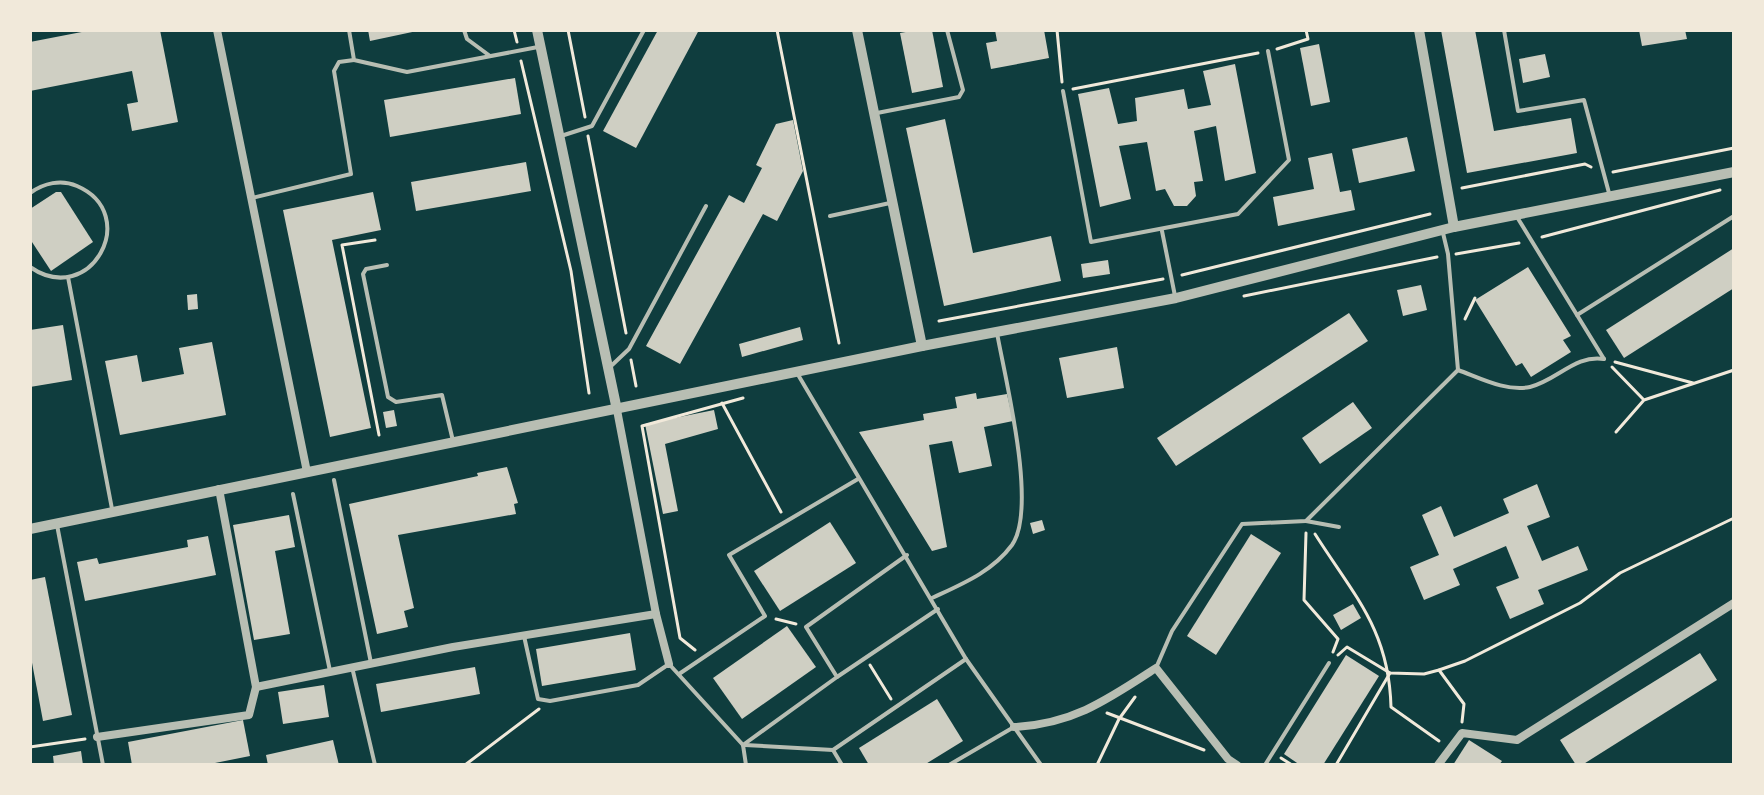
<svg xmlns="http://www.w3.org/2000/svg" width="1764" height="795" font-family="Roboto,sans-serif">
<style>
.building{fill:#cfcfc3}
.lines{fill:none;stroke-linecap:round;stroke-linejoin:round}
.path{stroke:#f1e9da;stroke-width:3}
.service{stroke:#b8beb3;stroke-width:4}
.minor{stroke:#b8beb3;stroke-width:8}
.tertiary{stroke:#b8beb3;stroke-width:10}
</style>
<rect width="100%" height="100%" fill="#0f3d3e"/>
<g class="building">
<path d="M92,30H160L178,122L132,131L127,104L138,102L132,71L30,91V42Z"/>
<path d="M368,30H417V31L370,41Z"/>
<path d="M658,30H699L636,148L603,131Z"/>
<path d="M917,30H932L943,87L912,93L900,33Z"/>
<path d="M995,30H1044L1049,58L991,69L986,43L997,41Z"/>
<path d="M1441,30H1475L1494,131L1571,118L1577,153L1467,173Z"/>
<path d="M1639,30H1685L1687,39L1642,46Z"/>
<path d="M1319,44L1330,102L1311,106L1300,48Z"/>
<path d="M1545,54L1550,77L1523,83L1519,59Z"/>
<path d="M1235,64L1256,173L1225,181L1216,126L1194,131L1203,181L1194,182L1196,196L1187,206H1174L1165,189L1156,191L1147,142L1119,146L1131,199L1100,207L1078,94L1109,88L1118,124L1137,121L1135,98L1184,89L1188,109L1211,105L1203,71Z"/>
<path d="M515,78L521,114L390,137L384,100Z"/>
<path d="M945,119L973,253L1051,236L1061,281L944,306L906,128Z"/>
<path d="M793,120L803,171L777,221L763,214L680,364L646,346L729,195L744,203L762,168L756,165L776,124Z"/>
<path d="M1407,137L1415,171L1359,183L1352,149Z"/>
<path d="M1332,153L1340,192L1351,190L1355,210L1278,226L1273,197L1314,189L1308,158Z"/>
<path d="M526,162L531,191L416,211L411,182Z"/>
<path d="M56,192H61L93,242L51,271L30,239V209Z"/>
<path d="M373,192L381,230L332,240L371,428L330,437L283,210Z"/>
<path d="M1734,248V288L1624,358L1606,330Z"/>
<path d="M1108,260L1110,274L1083,278L1081,264Z"/>
<path d="M1528,267L1571,336L1563,340L1571,352L1531,377L1522,363L1516,366L1475,300Z"/>
<path d="M1421,285L1427,310L1403,316L1397,290Z"/>
<path d="M197,294L198,309L188,310L187,295Z"/>
<path d="M1349,313L1368,341L1176,466L1157,438Z"/>
<path d="M63,325L72,380L30,387V330Z"/>
<path d="M800,327L803,340L742,357L739,344Z"/>
<path d="M212,342L226,415L120,435L105,361L137,355L142,382L184,374L179,348Z"/>
<path d="M1117,347L1124,388L1067,398L1059,358Z"/>
<path d="M976,393L977,399L1007,394L1013,421L984,427L992,466L959,473L952,441L929,445L947,547L932,551L859,432L924,420L923,414L957,408L955,397Z"/>
<path d="M1353,402L1372,428L1320,464L1302,438Z"/>
<path d="M394,410L397,426L386,428L383,412Z"/>
<path d="M714,410L718,429L665,444L678,511L663,514L645,424Z"/>
<path d="M507,467L518,503L514,504L516,514L398,535L414,608L404,611L408,627L377,634L349,504L478,476L477,473Z"/>
<path d="M1537,484L1550,517L1527,526L1542,561L1578,546L1588,570L1538,590L1544,604L1510,619L1496,587L1519,578L1506,546L1453,569L1460,585L1424,600L1410,567L1439,555L1422,515L1441,506L1454,537L1509,513L1503,499Z"/>
<path d="M289,515L295,547L275,551L290,634L254,640L233,525Z"/>
<path d="M1042,520L1045,530L1033,534L1030,523Z"/>
<path d="M830,522L856,563L780,611L754,571Z"/>
<path d="M1251,534L1281,553L1216,655L1187,636Z"/>
<path d="M208,536L216,575L85,601L77,562L97,558L99,564L188,547L187,540Z"/>
<path d="M45,577L72,715L43,721L30,652V580Z"/>
<path d="M1353,604L1361,618L1341,630L1333,615Z"/>
<path d="M787,626L816,667L742,719L713,678Z"/>
<path d="M630,633L636,670L542,686L536,649Z"/>
<path d="M1700,653L1717,680L1582,765H1576L1560,740Z"/>
<path d="M1346,655L1379,676L1323,765H1300L1284,754Z"/>
<path d="M475,667L480,694L381,712L376,684Z"/>
<path d="M324,685L329,717L283,724L278,692Z"/>
<path d="M937,699L963,741L924,765H869L859,748Z"/>
<path d="M243,720L250,756L205,765H132L128,742Z"/>
<path d="M333,740L339,765H268L266,755Z"/>
<path d="M1469,740L1502,761L1499,765H1453Z"/>
<path d="M81,751L83,765H54L53,756Z"/>
</g>
<g class="lines">
<g class="path">
<path d="M514,30L517,42"/>
<path d="M568,30L585,117"/>
<path d="M777,30L839,343"/>
<path d="M1057,30L1062,82"/>
<path d="M1277,49L1308,39L1306,30"/>
<path d="M521,61L571,271L589,393"/>
<path d="M1073,89L1258,53"/>
<path d="M588,136L626,333"/>
<path d="M1613,172L1734,148"/>
<path d="M1462,188L1585,164L1591,167"/>
<path d="M1542,237L1720,190"/>
<path d="M375,240L342,245L379,435"/>
<path d="M1456,254L1519,243"/>
<path d="M1182,275L1430,214"/>
<path d="M1244,296L1437,257"/>
<path d="M1465,319L1475,298"/>
<path d="M939,321L1163,279"/>
<path d="M631,360L636,386"/>
<path d="M1615,362L1693,383"/>
<path d="M1612,367L1643,399"/>
<path d="M722,403L781,512"/>
<path d="M1616,432L1644,400L1734,370"/>
<path d="M1306,533L1304,600L1338,639L1333,652"/>
<path d="M1315,534C1355,597 1389,630 1391,707L1439,741"/>
<path d="M776,619L796,624"/>
<path d="M695,650L680,638L642,426L743,398"/>
<path d="M1338,655L1347,647L1390,673L1424,674L1439,670L1465,661L1580,603L1620,573L1734,518"/>
<path d="M870,665L891,699"/>
<path d="M1439,670L1464,704L1462,722"/>
<path d="M1107,713L1204,750"/>
<path d="M30,747L85,739"/>
<path d="M1281,758L1292,765"/>
<path d="M465,765L539,709"/>
<path d="M1097,765L1119,719L1135,697"/>
<path d="M1336,765L1390,673"/>
</g>
<g class="service">
<path d="M349,30L354,60L407,72L538,47"/>
<path d="M464,30L467,39L490,56"/>
<path d="M1504,30L1518,111L1584,100L1609,193"/>
<path d="M1063,91L1091,242L1238,214L1289,160L1268,51"/>
<path d="M877,113L959,97L963,90L947,30"/>
<path d="M561,136L592,126L644,30"/>
<path d="M30,193C44,183 61,179 77,186C142,214 91,309 30,267"/>
<path d="M252,198L351,174L334,71L339,62L354,60"/>
<path d="M830,216L890,203"/>
<path d="M1517,217L1577,315L1734,216"/>
<path d="M1162,231L1175,296"/>
<path d="M1443,233L1448,254L1458,370C1480,378 1506,392 1530,387C1556,381 1576,354 1604,359"/>
<path d="M387,265L366,269L363,274L388,397L396,402L442,395L453,441"/>
<path d="M68,277L112,509"/>
<path d="M1577,315L1604,359"/>
<path d="M610,367L629,349L706,206"/>
<path d="M797,373L966,659L1041,765"/>
<path d="M334,480L371,663"/>
<path d="M293,494L330,671"/>
<path d="M1306,521L1339,527"/>
<path d="M57,525L103,765"/>
<path d="M932,598C962,584 992,572 1012,545C1038,508 1005,378 997,333"/>
<path d="M524,636L538,699L550,701L638,685L669,664L743,745L746,765"/>
<path d="M352,667L375,765"/>
<path d="M1156,668L1172,631L1242,524L1306,521L1458,370"/>
<path d="M679,674L765,616L729,555L858,479"/>
<path d="M837,677L938,609"/>
<path d="M743,745L837,677L806,627L907,555"/>
<path d="M745,745L833,750L842,765"/>
<path d="M833,750L966,659"/>
<path d="M949,765L1014,727"/>
<path d="M1265,765L1329,663"/>
</g>
<g class="minor">
<path d="M217,30L307,472"/>
<path d="M617,410L656,614L669,664"/>
<path d="M256,687L453,647L656,614"/>
<path d="M1014,727C1073,724 1107,700 1156,668L1228,759L1237,765"/>
<path d="M97,737L249,715L256,687L219,489"/>
<path d="M1438,765L1462,733L1517,740L1734,603"/>
</g>
<g class="tertiary">
<path d="M537,30L617,410"/>
<path d="M857,30L922,346"/>
<path d="M1419,30L1454,227"/>
<path d="M30,529L922,346L1176,298L1454,227L1734,172"/>
</g>
</g>
<rect width="1764" height="795" fill="none" stroke="#f1e9da" stroke-width="64"/>
</svg>
